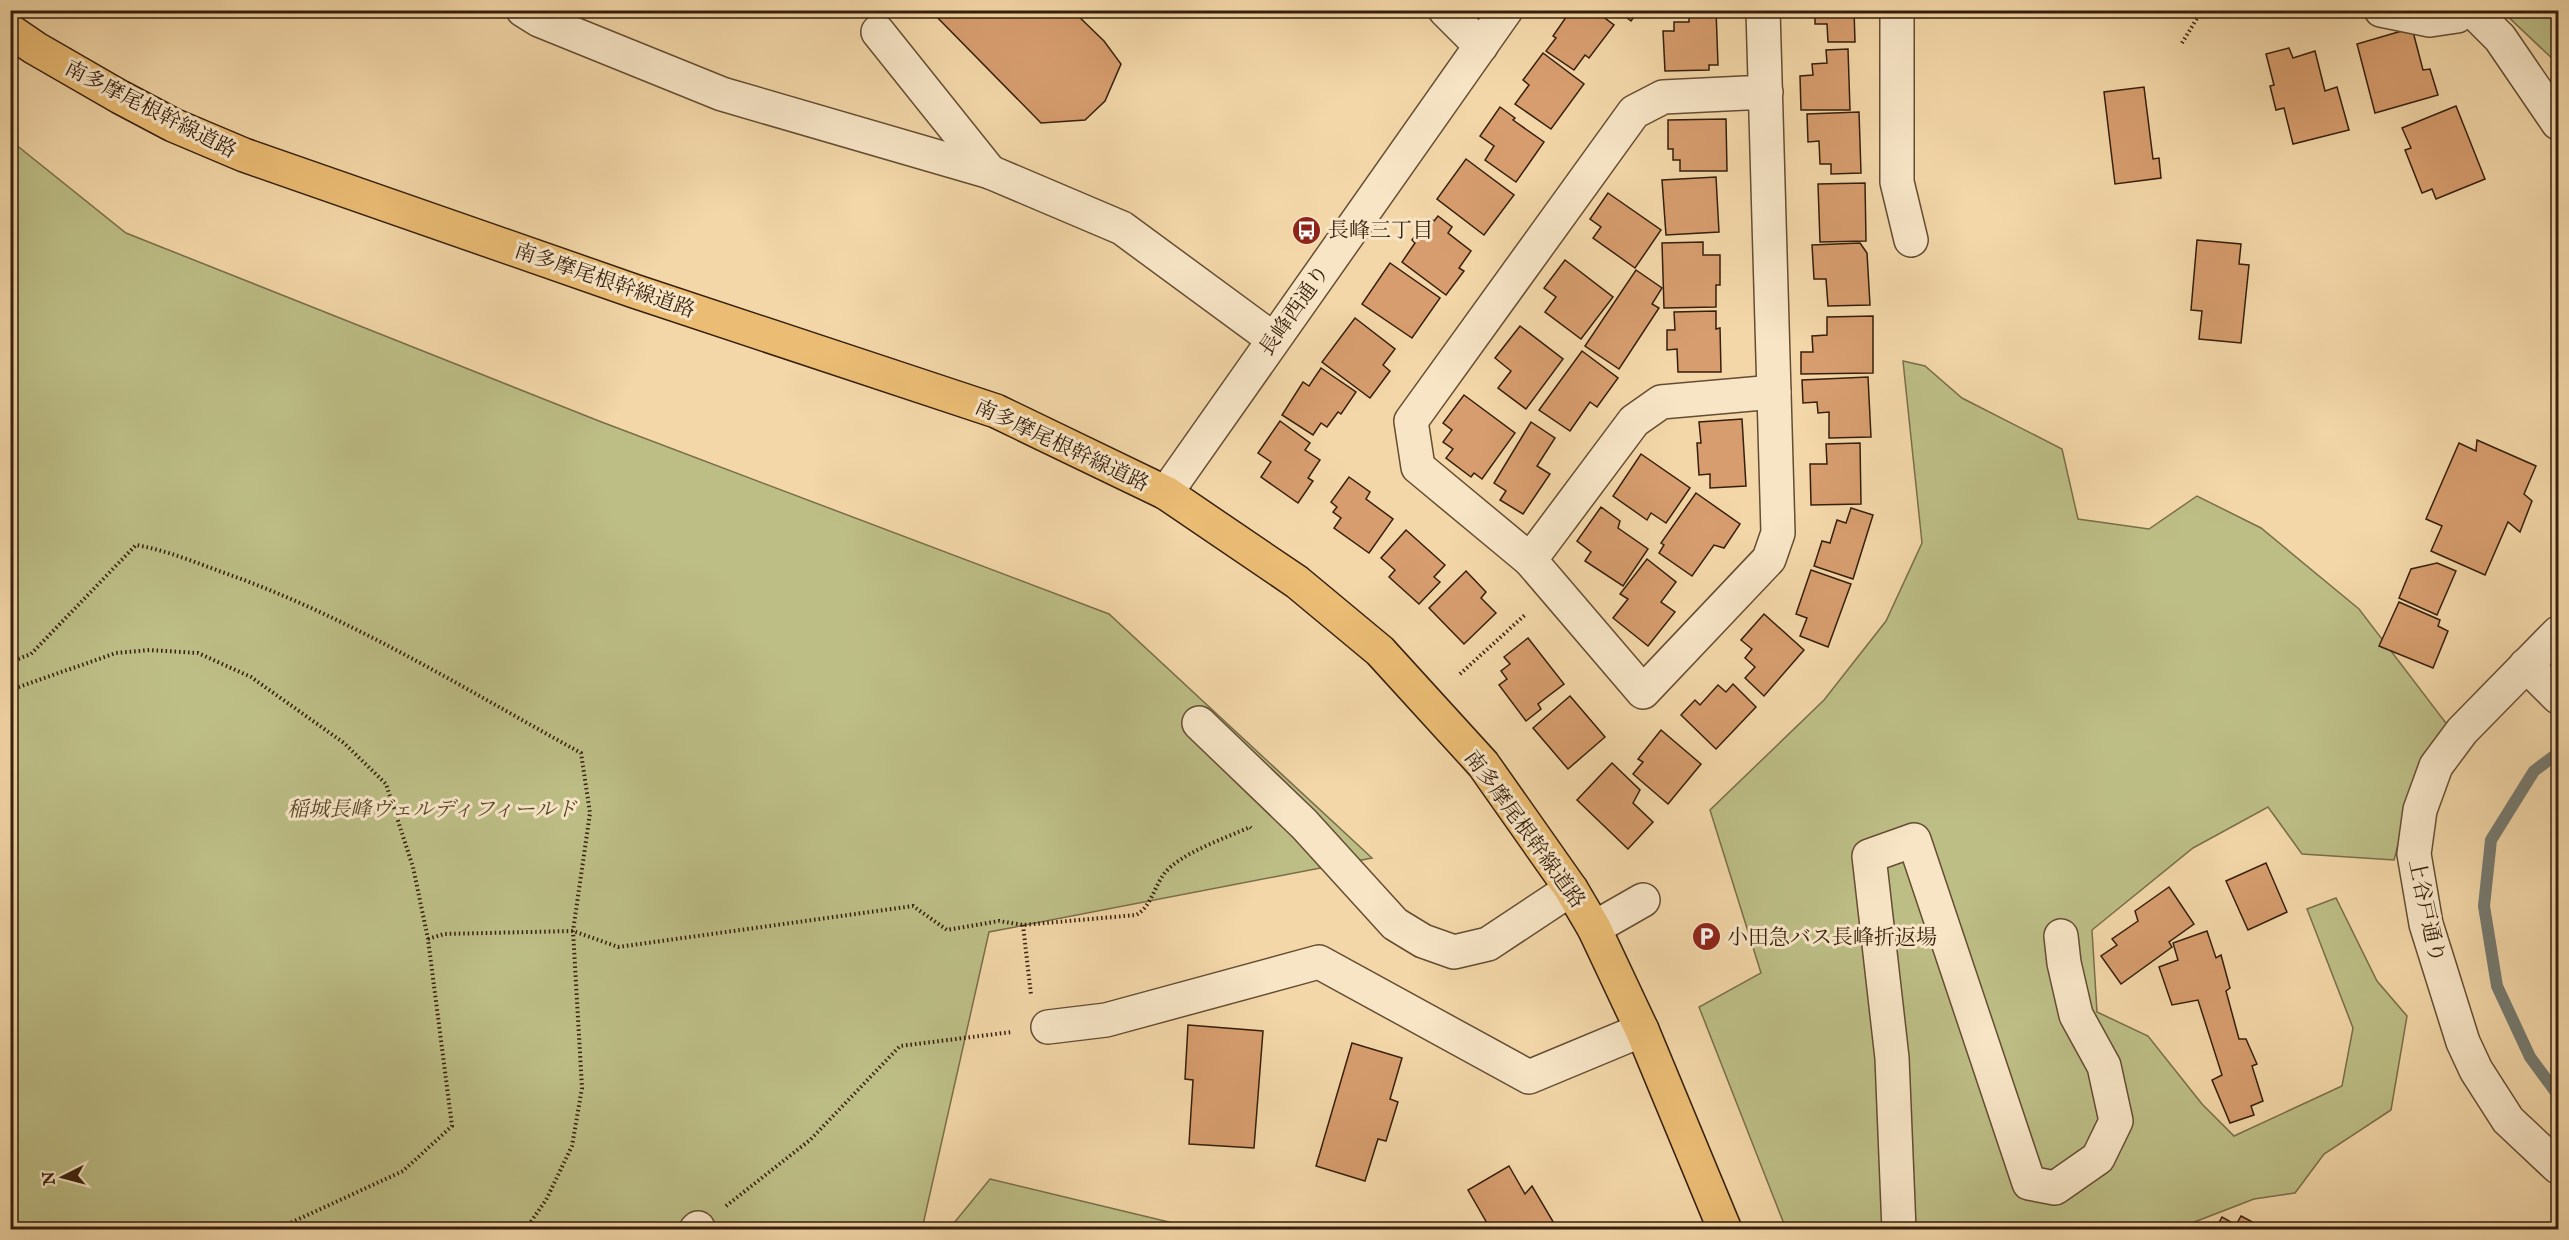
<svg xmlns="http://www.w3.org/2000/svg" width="2569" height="1240" font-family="'IM FELL English','Noto Serif JP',serif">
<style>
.green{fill:#bdbe86;stroke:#7a6e49;stroke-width:1.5}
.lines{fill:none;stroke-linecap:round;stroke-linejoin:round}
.stream{stroke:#757a70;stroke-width:12}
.building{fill:#d79d6e;stroke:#361f0c;stroke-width:1.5}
.minor-casing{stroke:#654d33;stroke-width:36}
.major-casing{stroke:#361f0c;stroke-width:36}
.path{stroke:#361f0c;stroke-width:4;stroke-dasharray:1.5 3;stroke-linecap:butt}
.minor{stroke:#f7e5c6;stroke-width:33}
.major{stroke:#eabc74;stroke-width:33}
.labels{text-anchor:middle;stroke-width:6;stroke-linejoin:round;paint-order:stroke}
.street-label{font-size:21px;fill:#361f0c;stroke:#f7e5c6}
.poi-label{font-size:21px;fill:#361f0c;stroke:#f7e5c6;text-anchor:start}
.park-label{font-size:21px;font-style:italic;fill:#58472a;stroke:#f7e5c6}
</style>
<rect width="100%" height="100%" fill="#f3d7a8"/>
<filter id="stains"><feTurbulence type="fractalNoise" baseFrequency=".00333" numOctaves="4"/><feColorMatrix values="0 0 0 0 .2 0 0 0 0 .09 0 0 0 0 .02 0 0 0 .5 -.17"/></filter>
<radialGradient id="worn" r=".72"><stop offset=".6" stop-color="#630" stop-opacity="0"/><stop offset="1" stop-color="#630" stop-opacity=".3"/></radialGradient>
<g class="green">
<path d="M2502,11H2558V65V64Z"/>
<path d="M10,140L126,233L599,421L1109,614L1372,858L989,932L922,1229H11Z"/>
<path d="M1903,361L1925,366L1962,398L2062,449L2078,519L2149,529L2197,496L2261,528L2359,609L2452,731L2413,788L2394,860L2302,854L2268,807L2193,848L2092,930L2097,1012L2148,1036L2202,1104L2234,1136L2342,1086L2353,1028L2307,909L2336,898L2377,981L2407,1016L2391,1110L2324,1154L2295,1193L2254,1199L2184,1226L2181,1229H1786L1699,1007L1761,973L1710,810L1824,700L1886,621L1922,543Z"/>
<path d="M990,1179L1198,1229H949Z"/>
</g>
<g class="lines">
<path class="stream" d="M2558,753L2534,771L2491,840L2484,906L2497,986L2530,1057L2558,1095"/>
</g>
<g class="building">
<path d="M930,10H1072L1104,41L1121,64L1105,101L1085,120L1041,123Z"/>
<path d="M1571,10H1594L1614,25L1589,58L1585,55L1574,70L1546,51L1556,38L1553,36Z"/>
<path d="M1617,10H1639L1631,21Z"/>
<path d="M1689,10H1716L1718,65H1709V70L1665,71L1663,31H1674V22H1689Z"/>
<path d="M1804,10H1854L1855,42H1828L1827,24H1815V15H1805Z"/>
<path d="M2412,28L2423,70L2430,69L2438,95L2375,113L2357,44Z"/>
<path d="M2289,48L2293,58L2315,51L2325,91L2337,87L2349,130L2293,144L2284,108L2276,110L2270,86L2274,85L2266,54Z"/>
<path d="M1848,49L1850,110H1801L1800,76L1813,75L1812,64L1827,63L1826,50Z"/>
<path d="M1543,53L1584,84L1551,129L1515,104L1529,85L1523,80Z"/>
<path d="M2144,87L2153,159L2159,158L2161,178L2115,184L2104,92Z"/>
<path d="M2456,106L2485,179L2436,199L2432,189L2422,193L2405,150L2411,148L2402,128Z"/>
<path d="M1500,107L1515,118L1513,120L1544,142L1516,182L1485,160L1494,146L1480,136Z"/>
<path d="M1859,112L1861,173L1831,174V164H1820L1819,141L1808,142L1807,114Z"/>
<path d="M1726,119L1727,171H1680V160H1673V149H1668V120Z"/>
<path d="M1466,159L1514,195L1484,235L1437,199Z"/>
<path d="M1716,177L1719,232L1666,235L1662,180Z"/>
<path d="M1865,183L1866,241L1820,242L1818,184Z"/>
<path d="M1608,193L1661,230L1635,268L1593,238L1601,227L1590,219Z"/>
<path d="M1438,216L1452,227L1448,233L1471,251L1459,268L1464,271L1446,295L1402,262L1415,243L1412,240L1428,218L1434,221Z"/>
<path d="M2197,240L2241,244L2239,264L2249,265L2241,343L2199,339L2202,311L2191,310Z"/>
<path d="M1703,242V255H1720V285H1716V307L1664,308L1662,243Z"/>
<path d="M1860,243L1867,253L1870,305L1828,306L1826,279H1814L1812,245Z"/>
<path d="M1565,260L1613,297L1581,339L1545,312L1556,297L1544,288Z"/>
<path d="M1390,263L1440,298L1412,338L1362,304Z"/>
<path d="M1636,270L1662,288L1652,304L1659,308L1619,369L1585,346Z"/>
<path d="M1716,311V329L1720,328L1721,372H1678L1677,349L1667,350V330H1675L1674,312Z"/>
<path d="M1873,316V373L1801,374V352H1813L1812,336L1827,335V317Z"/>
<path d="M1355,318L1395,349L1383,365L1390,371L1370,398L1322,362Z"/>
<path d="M1520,326L1563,359L1526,409L1498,388L1511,371L1495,358Z"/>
<path d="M1582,351L1618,378L1597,407L1590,402L1570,431L1539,410Z"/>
<path d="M1321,368L1356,392L1341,414L1338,412L1327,427L1321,423L1313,435L1282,415L1303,382L1309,386Z"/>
<path d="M1868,377L1871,437L1829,438V412L1818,413L1817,402L1803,403L1802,380Z"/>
<path d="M1464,395L1515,433L1482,479L1474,473L1471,477L1446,458L1453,449L1443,442L1452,430L1443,423Z"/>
<path d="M1742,419L1746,486L1710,488V474L1699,475L1697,443H1701L1699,422Z"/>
<path d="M1280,421L1310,443L1305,450L1320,460L1308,478L1313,481L1298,503L1261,477L1271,462L1258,453Z"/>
<path d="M1531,422L1555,438L1537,466L1550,474L1523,514L1500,500L1506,491L1494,483Z"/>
<path d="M2477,440L2536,466L2524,494L2532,501L2520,532L2508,522L2485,575L2431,551L2442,526L2426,519L2459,443L2476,451Z"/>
<path d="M1860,443L1861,504L1811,505L1810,464H1827L1826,444Z"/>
<path d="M1641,454L1690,488L1666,523L1651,513L1647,520L1613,496Z"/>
<path d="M1349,477L1370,492L1366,499L1393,519L1369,553L1334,528L1341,518L1333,512L1337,507L1331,502Z"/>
<path d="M1696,493L1740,524L1724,548L1714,545L1692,576L1659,553L1664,545L1661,543Z"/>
<path d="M1601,507L1620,521L1618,528L1648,549L1623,586L1585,561L1591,552L1577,541Z"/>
<path d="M1851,508L1873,515L1853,579L1814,566L1822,541L1830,543L1837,520L1846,523Z"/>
<path d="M1406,530L1445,565L1434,577L1440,582L1419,604L1389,577L1395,570L1381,558Z"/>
<path d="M1647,559L1676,582L1661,602L1675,612L1648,646L1613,618L1628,599L1620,594Z"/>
<path d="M2437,563L2456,571L2437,615L2399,598L2411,569Z"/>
<path d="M1811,570L1851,584L1828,647L1800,636L1807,618L1796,614Z"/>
<path d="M1466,571L1486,592L1481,598L1496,613L1464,644L1429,608Z"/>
<path d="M2399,602L2440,620L2438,626L2448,631L2433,668L2379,646Z"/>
<path d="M1764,614L1804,650L1764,696L1745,678L1755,667L1745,658L1752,649L1741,640Z"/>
<path d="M1528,638L1564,684L1538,704L1541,709L1526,721L1499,685L1507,679L1501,671L1510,664L1504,657Z"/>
<path d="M1733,684L1756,707L1716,749L1681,715L1695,700L1700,705L1718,685L1726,692Z"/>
<path d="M1570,696L1605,737L1568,769L1533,728Z"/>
<path d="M1661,730L1701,764L1668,804L1633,774L1643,762L1638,759Z"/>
<path d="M1612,763L1640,790L1633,803L1653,822L1628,849L1577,800Z"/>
<path d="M2266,863L2287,912L2248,930L2226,881Z"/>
<path d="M2169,887L2194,924L2169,942L2172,947L2121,984L2101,956L2117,945L2112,939L2138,921L2135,911Z"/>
<path d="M2207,931L2216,958L2221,955L2230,988L2226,991L2239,1039H2246L2257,1064L2252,1066L2263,1101L2251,1106L2254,1115L2230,1123L2212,1080L2222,1075L2198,1000L2172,1005L2159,967L2178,960L2173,943Z"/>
<path d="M1188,1025L1263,1031L1254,1148L1189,1144L1193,1080L1185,1079Z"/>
<path d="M1352,1043L1402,1058L1390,1099L1398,1102L1386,1141L1378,1139L1365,1181L1316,1166Z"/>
<path d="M1509,1166L1525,1194L1532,1186L1558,1230H1491L1468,1190Z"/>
<path d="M2241,1216L2260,1226L2258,1230H2215L2222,1217L2236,1225Z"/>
</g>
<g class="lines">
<defs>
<g id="minor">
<path d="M523,10L539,20L722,94L990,172L1122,228L1273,339"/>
<path d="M1445,10L1481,46"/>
<path d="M1763,10L1778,533L1769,559L1643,692L1530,560L1418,467L1411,421L1634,112L1663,97L1766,92"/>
<path d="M1897,10V182L1911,240"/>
<path d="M2381,10L2430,20L2457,16L2461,10"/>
<path d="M2472,10L2500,38L2558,123"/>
<path d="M878,32L990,172"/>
<path d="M1166,493L1506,10"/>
<path d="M1530,560L1634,421L1661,402L1774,392"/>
<path d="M2558,633L2462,731L2436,766L2420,810L2414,854L2426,924L2463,1042L2476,1070L2508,1120L2558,1167"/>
<path d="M2526,665L2558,697"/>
<path d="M1199,723L1304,824L1395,924L1423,941L1454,952L1488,944L1571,889"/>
<path d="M1594,928L1643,900"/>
<path d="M1048,1027L1106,1020L1319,962L1529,1077L1642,1030"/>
<path d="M696,1230L698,1228"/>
<path d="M1899,1230L1892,1058L1869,856L1914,840L2029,1183L2055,1188L2098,1158L2116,1121L2104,1066L2076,1015L2064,963L2061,936"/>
</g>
<path id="major" d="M10,31L35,48L120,97L173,125L244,155L634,291L996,411L1166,493L1297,582L1380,651L1483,764L1571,889L1594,928L1642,1030L1725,1230"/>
</defs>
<use href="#minor" class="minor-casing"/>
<use href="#major" class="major-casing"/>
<g class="path">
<path d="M2182,43L2202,10"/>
<path d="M10,662L31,654L136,545C165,550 192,561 219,571C347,615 463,688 581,753L590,813L573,931L582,1088L572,1146L546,1200L525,1230"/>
<path d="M1460,674L1526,614"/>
<path d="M10,690L116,653L150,650L198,653L251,677L344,743L386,784L413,867L428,939L452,1126L403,1171L275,1230"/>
<path d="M1023,925L1031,995"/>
<path d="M428,939L444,934L573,931L618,947L913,906L947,930L999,921L1023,925L1136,915C1151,907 1154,887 1164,874C1180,853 1226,838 1250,827L1251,828"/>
<path d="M726,1206L810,1140L900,1046L1012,1032"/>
</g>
<use href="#minor" class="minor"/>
<use href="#major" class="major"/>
</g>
<defs>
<symbol id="bus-disc" viewBox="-11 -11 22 22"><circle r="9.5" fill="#8f2418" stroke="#f7e5c6"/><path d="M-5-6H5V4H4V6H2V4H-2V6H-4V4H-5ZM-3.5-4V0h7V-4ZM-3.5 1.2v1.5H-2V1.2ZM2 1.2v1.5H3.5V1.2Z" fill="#fff"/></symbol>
<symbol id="parking-disc" viewBox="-11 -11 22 22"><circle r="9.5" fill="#8f2418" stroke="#f7e5c6"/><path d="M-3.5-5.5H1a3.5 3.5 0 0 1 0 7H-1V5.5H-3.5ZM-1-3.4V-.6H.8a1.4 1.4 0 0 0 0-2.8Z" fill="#fff"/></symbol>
</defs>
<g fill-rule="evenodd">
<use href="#bus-disc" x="1290" y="214" width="33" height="33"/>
<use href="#parking-disc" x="1690" y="920" width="33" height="33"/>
</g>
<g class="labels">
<g class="street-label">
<text transform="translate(151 109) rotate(27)" y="7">南多摩尾根幹線道路</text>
<text transform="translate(605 280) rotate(19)" y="7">南多摩尾根幹線道路</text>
<text transform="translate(1294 310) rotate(-55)" y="7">長峰西通り</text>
<text transform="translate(1062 445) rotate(25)" y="7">南多摩尾根幹線道路</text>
<text transform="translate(1525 829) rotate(54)" y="7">南多摩尾根幹線道路</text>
<text transform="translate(2427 911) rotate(78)" y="7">上谷戸通り</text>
</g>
<g class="poi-label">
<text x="1328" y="237">長峰三丁目</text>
<text x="1727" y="944">小田急バス長峰折返場</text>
</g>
<g class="park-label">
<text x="432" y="816">稲城長峰ヴェルディフィールド</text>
</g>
</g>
<rect width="2569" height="1240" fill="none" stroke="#f3d7a8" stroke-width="36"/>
<rect x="12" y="12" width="2545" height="1216" fill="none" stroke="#361f0c" stroke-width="3"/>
<rect x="18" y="18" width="2533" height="1204" fill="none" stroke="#361f0c" stroke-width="1.5"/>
<g transform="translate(63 1177) rotate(264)" stroke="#f7e5c6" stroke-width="4.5" paint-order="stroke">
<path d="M0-4.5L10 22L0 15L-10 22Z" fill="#361f0c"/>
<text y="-9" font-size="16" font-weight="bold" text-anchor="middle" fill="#361f0c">N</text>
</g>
<rect width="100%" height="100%" filter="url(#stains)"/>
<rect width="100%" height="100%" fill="url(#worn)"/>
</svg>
